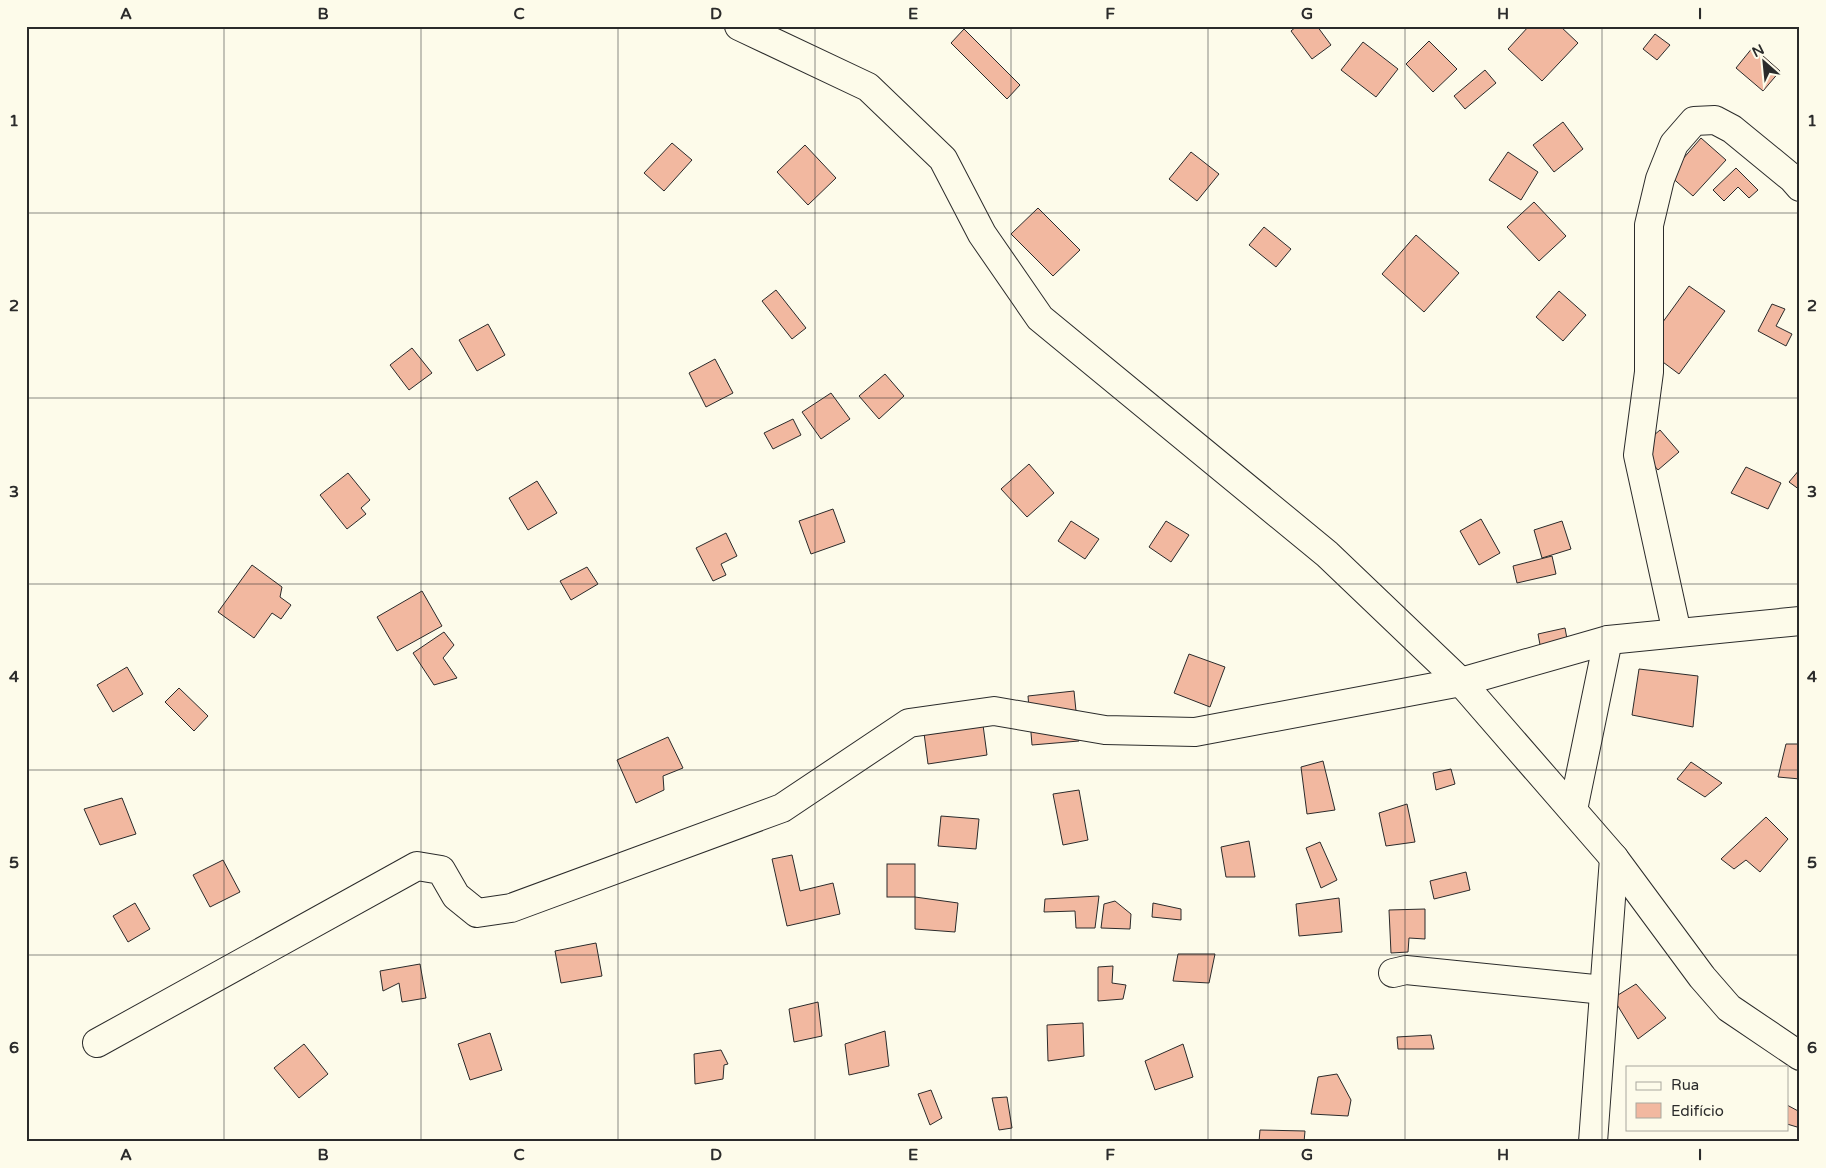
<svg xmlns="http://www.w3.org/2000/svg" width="1826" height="1168" font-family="'Varela Round',sans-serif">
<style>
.building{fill:#f2b8a0;stroke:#2b2b2b}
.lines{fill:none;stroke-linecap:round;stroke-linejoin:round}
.street-casing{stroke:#2b2b2b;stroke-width:30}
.street{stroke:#fdfbea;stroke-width:28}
.grid{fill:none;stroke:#2b2b2b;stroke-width:1;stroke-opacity:0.55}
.neatline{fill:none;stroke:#2b2b2b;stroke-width:2}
.grid-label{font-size:16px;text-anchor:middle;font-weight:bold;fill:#2b2b2b}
</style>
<rect width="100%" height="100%" fill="#fdfbea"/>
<g class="building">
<path d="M1297,26H1317L1331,45L1312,59L1291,31Z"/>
<path d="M1529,26H1560L1578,43L1542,81L1508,49Z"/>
<path d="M964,29L1020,85L1007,99L951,43Z"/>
<path d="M1655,34L1670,45L1657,60L1643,49Z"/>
<path d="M1429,41L1457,69L1433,92L1406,64Z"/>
<path d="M1363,42L1398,69L1376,97L1341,70Z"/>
<path d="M1753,47L1780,71L1763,91L1736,68Z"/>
<path d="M1485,70L1496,83L1465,109L1454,96Z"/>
<path d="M1563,122L1583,149L1554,172L1533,145Z"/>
<path d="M1701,138L1726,160L1693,196L1669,175Z"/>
<path d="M672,143L692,160L664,191L644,173Z"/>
<path d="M805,145L836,178L808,205L777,172Z"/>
<path d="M1191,152L1219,174L1197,201L1169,179Z"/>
<path d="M1508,152L1538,172L1521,200L1489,180Z"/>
<path d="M1736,168L1758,190L1749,198L1738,187L1724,201L1713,190Z"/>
<path d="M1534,202L1566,236L1539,261L1507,227Z"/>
<path d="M1038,208L1080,250L1053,276L1011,234Z"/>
<path d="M1264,227L1291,249L1276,267L1249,245Z"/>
<path d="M1416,235L1459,273L1424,312L1382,274Z"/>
<path d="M1689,286L1725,311L1679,374L1644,348Z"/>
<path d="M776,290L806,328L792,339L762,301Z"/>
<path d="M1559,291L1586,315L1563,341L1536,317Z"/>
<path d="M1772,304L1785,309L1776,326L1792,334L1786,346L1758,331Z"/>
<path d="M488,324L505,355L477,371L459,340Z"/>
<path d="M412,348L432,373L409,390L390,365Z"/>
<path d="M715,359L733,393L706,407L689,373Z"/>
<path d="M885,374L904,396L879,419L859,396Z"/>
<path d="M831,393L850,419L821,439L802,412Z"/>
<path d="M793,419L801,435L773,449L764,433Z"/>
<path d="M1660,430L1679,452L1658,470L1639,448Z"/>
<path d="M1029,464L1054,493L1027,517L1001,489Z"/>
<path d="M1746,467L1781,483L1768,509L1731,493Z"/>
<path d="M1800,469V490L1789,482Z"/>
<path d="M348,473L370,500L361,508L366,514L347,529L320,495Z"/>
<path d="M537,481L557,513L528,530L509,498Z"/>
<path d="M833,509L845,542L811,554L799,521Z"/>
<path d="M1481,519L1500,553L1479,565L1460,531Z"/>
<path d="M1071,521L1099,539L1085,559L1058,541Z"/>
<path d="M1166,521L1189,535L1171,562L1149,547Z"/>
<path d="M1562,521L1571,549L1542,558L1534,530Z"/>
<path d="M726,533L737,556L721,564L726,575L713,581L696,548Z"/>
<path d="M1552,556L1556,574L1517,583L1513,566Z"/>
<path d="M252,565L282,587L280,597L291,605L281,619L272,613L254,638L218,612Z"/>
<path d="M587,567L598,584L571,600L560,581Z"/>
<path d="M422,591L442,626L397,651L377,617Z"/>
<path d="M1565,628L1568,644L1541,650L1538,634Z"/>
<path d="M444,632L454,645L443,658L457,678L434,685L413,653Z"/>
<path d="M1189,654L1225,667L1210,707L1174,693Z"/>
<path d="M127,667L143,694L113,712L97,685Z"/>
<path d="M1639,669L1698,676L1693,727L1632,715Z"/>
<path d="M179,688L208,716L194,731L165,702Z"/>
<path d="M1074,691L1079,741L1032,745L1028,696Z"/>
<path d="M983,725L987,755L928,764L924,733Z"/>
<path d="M668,737L683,768L663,776L664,790L636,803L617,760Z"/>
<path d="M1786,744H1800V779L1778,777Z"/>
<path d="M1323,761L1335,810L1307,814L1301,767Z"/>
<path d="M1691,762L1722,783L1705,797L1677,779Z"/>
<path d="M1451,769L1455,784L1436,790L1433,773Z"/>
<path d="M1079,790L1088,840L1063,845L1053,794Z"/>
<path d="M122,798L136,834L100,845L84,809Z"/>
<path d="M1407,804L1415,842L1386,846L1379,813Z"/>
<path d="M941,816L979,819L976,849L938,846Z"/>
<path d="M1766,817L1788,839L1760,872L1746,860L1734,869L1721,859Z"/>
<path d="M1249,841L1255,877H1226L1221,847Z"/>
<path d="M1320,842L1337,880L1321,888L1306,848Z"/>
<path d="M792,855L800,891L833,883L840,914L787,926L772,859Z"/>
<path d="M223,860L240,892L210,907L193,875Z"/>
<rect x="887" y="864" width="28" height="33"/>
<path d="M1466,872L1470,890L1434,899L1430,881Z"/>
<path d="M1099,896L1095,928H1076L1075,911L1044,912L1045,899Z"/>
<path d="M915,897L958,903L955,932L915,929Z"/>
<path d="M1339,898L1342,932L1299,936L1296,904Z"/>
<path d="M1115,901L1131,914L1130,929L1101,928L1104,904Z"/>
<path d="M135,903L150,929L128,942L113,916Z"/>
<path d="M1153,903L1181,909V920L1152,917Z"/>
<path d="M1425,909V939L1409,938L1408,952L1391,953L1389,910Z"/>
<path d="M596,943L602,976L561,983L555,951Z"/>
<path d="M1178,954H1215L1209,983L1173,981Z"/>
<path d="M420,964L426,998L402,1002L399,983L383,991L380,971Z"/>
<path d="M1113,966L1112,983L1126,985L1123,999L1098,1001V967Z"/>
<path d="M1636,984L1666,1018L1638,1039L1613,998Z"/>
<path d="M818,1002L822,1036L794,1042L789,1009Z"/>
<path d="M1083,1023L1084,1056L1048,1061L1047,1025Z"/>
<path d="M885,1031L889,1066L849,1075L845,1044Z"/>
<path d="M490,1033L502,1070L470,1080L458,1044Z"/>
<path d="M1431,1035L1434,1049H1398L1397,1037Z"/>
<path d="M304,1044L328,1074L299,1098L274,1068Z"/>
<path d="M1183,1044L1193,1077L1155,1090L1145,1061Z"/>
<path d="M721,1050L728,1064L724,1065L723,1079L695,1084L694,1054Z"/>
<path d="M1337,1074L1351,1100L1348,1116L1311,1114L1318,1077Z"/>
<path d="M931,1090L942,1118L930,1125L918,1094Z"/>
<path d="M1007,1097L1012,1128L999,1130L992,1098Z"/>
<path d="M1787,1105L1800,1112V1122L1797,1127L1787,1124Z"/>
<path d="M1260,1130L1305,1131L1304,1142H1259Z"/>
</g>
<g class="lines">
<defs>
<g id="street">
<path d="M739,26L868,87L943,159L982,234L1040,318L1327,554L1461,682L1614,858L1702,977L1729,1008L1800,1056"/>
<path d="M1677,633L1638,455L1649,372V225L1660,179L1674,144L1694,121L1715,120L1732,129L1793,179L1800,187"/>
<path d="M1573,810L1608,640"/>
<path d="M1393,973L1406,970L1604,990"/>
<path d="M97,1043L417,866L441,870L456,896L477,913L511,908L782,808L909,723L994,711L1105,730L1195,732L1461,682L1608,640L1800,621"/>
<path d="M1593,1142L1614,858"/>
</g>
</defs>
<use href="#street" class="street-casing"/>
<use href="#street" class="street"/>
</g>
<path class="grid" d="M224,26V1142M421,26V1142M618,26V1142M815,26V1142M1011,26V1142M1208,26V1142M1405,26V1142M1602,26V1142M26,213H1800M26,398H1800M26,584H1800M26,770H1800M26,955H1800"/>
<rect width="1826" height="1168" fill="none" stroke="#fdfbea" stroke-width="55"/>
<rect x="1626" y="1066" width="162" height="65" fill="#fdfbea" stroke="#a9a89e"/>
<rect x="1636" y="1082" width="25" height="8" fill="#fdfbea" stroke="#a9a89e"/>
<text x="1671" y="1090" font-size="15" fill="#2b2b2b">Rua</text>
<rect x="1636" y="1103" width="25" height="15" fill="#f2b8a0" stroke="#a9a89e"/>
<text x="1671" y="1116" font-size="15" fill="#2b2b2b">Edifício</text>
<g transform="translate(1764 62) rotate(333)" stroke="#fdfbea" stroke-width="4" paint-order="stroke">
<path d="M0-4L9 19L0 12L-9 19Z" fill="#2b2b2b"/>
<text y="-8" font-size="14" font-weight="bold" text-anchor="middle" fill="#2b2b2b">N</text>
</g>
<rect x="28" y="28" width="1770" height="1112" class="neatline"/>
<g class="grid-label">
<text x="126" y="19">A</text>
<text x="323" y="19">B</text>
<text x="519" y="19">C</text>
<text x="716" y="19">D</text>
<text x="913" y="19">E</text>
<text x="1110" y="19">F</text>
<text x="1307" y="19">G</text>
<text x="1503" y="19">H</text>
<text x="1700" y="19">I</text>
<text x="14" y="126">1</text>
<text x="1812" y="126">1</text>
<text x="14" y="311">2</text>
<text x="1812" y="311">2</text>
<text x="14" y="497">3</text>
<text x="1812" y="497">3</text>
<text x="14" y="682">4</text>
<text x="1812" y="682">4</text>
<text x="14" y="868">5</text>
<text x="1812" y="868">5</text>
<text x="14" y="1053">6</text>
<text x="1812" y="1053">6</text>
<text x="126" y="1160">A</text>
<text x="323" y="1160">B</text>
<text x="519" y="1160">C</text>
<text x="716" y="1160">D</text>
<text x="913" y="1160">E</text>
<text x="1110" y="1160">F</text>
<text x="1307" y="1160">G</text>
<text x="1503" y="1160">H</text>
<text x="1700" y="1160">I</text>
</g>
</svg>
